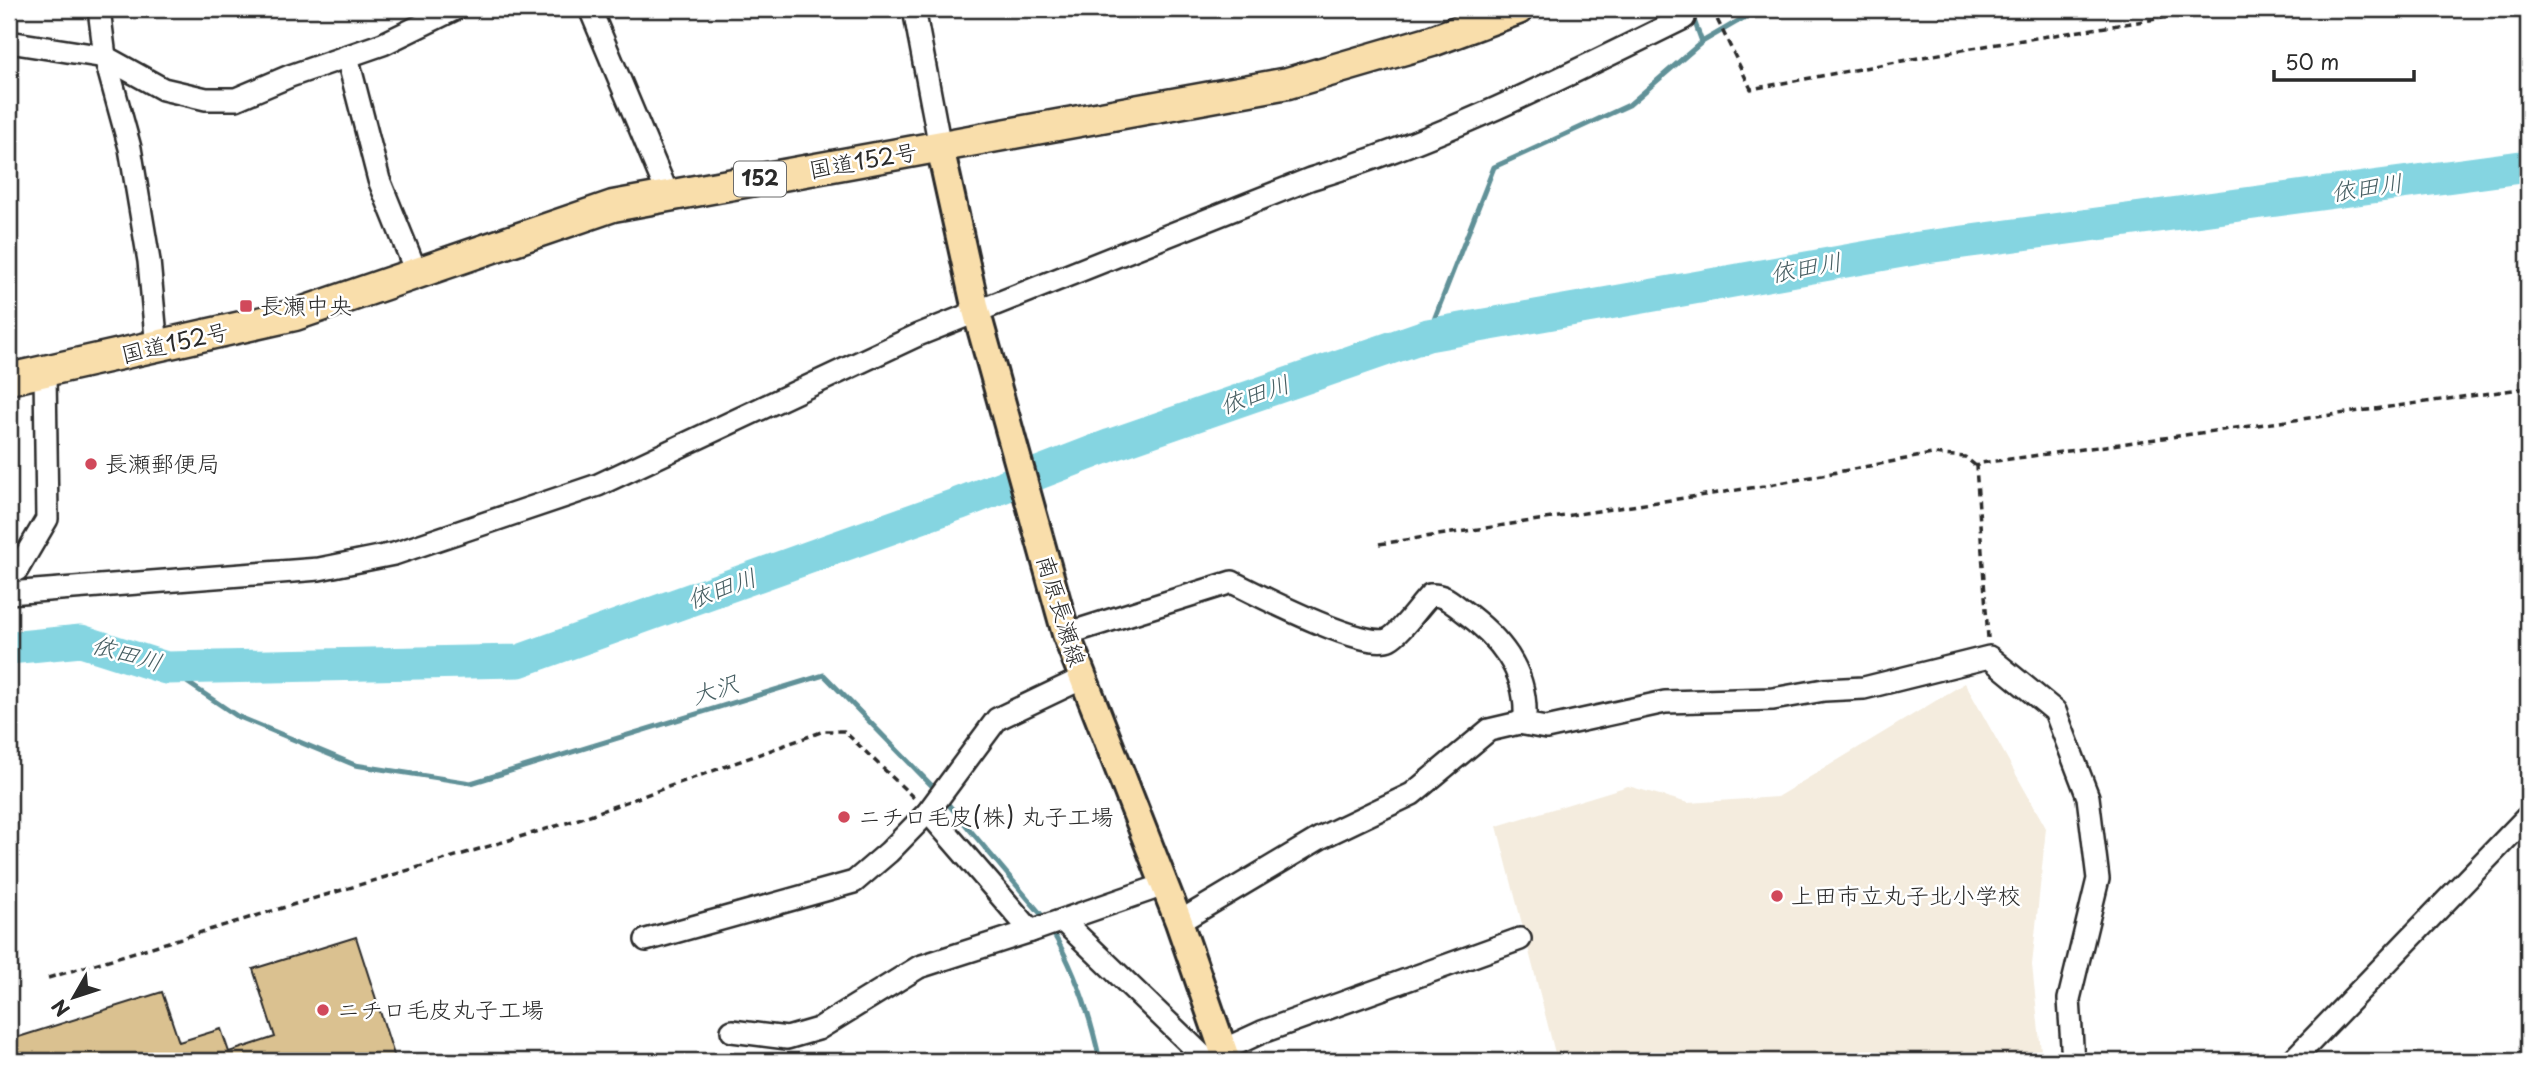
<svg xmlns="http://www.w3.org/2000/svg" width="2537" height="1070" font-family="'Playpen Sans','Klee One',sans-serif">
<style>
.built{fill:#f4ecde}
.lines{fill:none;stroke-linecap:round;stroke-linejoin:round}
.stream{stroke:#619198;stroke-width:5}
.river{stroke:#85d5e1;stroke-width:33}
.building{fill:#dac190;stroke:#2b2b2b;stroke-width:2}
.minor-casing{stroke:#2b2b2b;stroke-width:26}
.major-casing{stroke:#2b2b2b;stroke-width:32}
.highway-casing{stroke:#2b2b2b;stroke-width:35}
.path{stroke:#2b2b2b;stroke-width:3.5;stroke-dasharray:7 5;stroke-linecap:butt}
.minor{stroke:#fff;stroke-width:21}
.major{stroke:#f9deab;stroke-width:26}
.highway{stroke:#f9deab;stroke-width:30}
.poi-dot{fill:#d1495b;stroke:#fff;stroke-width:2.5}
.labels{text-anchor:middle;stroke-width:5;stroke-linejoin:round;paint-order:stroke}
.shield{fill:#fff;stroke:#6b6b6b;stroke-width:2}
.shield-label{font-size:21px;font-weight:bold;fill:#2b2b2b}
.street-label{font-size:23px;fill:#2b2b2b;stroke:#fff}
.poi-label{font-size:23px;fill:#2b2b2b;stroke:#fff;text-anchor:start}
.water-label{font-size:24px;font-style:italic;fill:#465e62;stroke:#fff}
</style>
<rect width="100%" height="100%" fill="#fff"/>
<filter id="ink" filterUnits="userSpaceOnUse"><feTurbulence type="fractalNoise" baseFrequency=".0143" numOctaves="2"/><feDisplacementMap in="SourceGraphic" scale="14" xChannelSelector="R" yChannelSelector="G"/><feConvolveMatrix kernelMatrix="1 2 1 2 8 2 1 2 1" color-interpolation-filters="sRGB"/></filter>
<g filter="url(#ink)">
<path class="built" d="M1965,683L2046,828L2032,965L2042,1061H1557L1497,826L1628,786L1688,803L1777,797Z"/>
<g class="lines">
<g class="stream">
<path d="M1690,9L1702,42"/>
<path d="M1428,335L1494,167L1629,105L1702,42L1759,9"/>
<path d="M166,668L237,716L355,765L471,783L824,675L937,791"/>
<path d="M943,798L1045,919"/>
<path d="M1052,931C1076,972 1090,1014 1100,1061"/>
</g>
<path class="river" d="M9,648L81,641L166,668L519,661L958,504L1111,445L1428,335L1919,248L2528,166"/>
</g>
<path class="building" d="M356,937L395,1058L385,1061H9V1040L162,992L179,1042L221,1029L229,1052L275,1037L253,969Z"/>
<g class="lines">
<defs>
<g id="minor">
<path d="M99,9L105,57L130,148L149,261L157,348"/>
<path d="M590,9L668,195"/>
<path d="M914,9L940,147"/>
<path d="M9,42L105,57L163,89L206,99H236L290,76L383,44L455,9"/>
<path d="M347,56L379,180L417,274"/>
<path d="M17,570L47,519L45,373"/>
<path d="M9,593L319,569L394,554L598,485L918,335L1310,179C1441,140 1562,78 1684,18"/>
<path d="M1066,634L1232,582C1258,595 1366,651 1389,639C1401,633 1420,605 1430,595C1444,594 1451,602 1462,610C1499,637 1527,669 1525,717L1519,723"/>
<path d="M928,812L1031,931L1164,885"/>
<path d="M1064,922L1208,1061"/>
<path d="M1179,922L1320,838L1412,794L1489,730L1519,723L1546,728L1665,702L1773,699L1824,690L1864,688L1989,657L2055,711L2088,797L2098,879L2069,999L2073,1061"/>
<path d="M646,940L854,882L889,852L928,812L997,719L1081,679"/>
<path d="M732,1031L787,1038L818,1029L919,967L1031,931"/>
<path d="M1212,1061L1223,1050L1262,1032L1520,939"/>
<path d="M2292,1061L2528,816"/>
</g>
<path id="major" d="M940,147L976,310L1066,634L1179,922L1227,1061"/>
<path id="highway" d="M9,379L295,315L613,206L1288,83L1432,41L1518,9"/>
</defs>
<use href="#minor" class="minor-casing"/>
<use href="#major" class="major-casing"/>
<use href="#highway" class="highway-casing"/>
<g class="path">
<path d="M1712,9L1751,89L1972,48L2220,9"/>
<path d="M1379,544L1764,486L1932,454L1965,457L1976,466"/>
<path d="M1988,638L1976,466L1981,463L2528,388"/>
<path d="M48,978L573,821L824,731H844L914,798"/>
</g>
<use href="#minor" class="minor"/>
<use href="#major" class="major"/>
<use href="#highway" class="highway"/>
</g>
</g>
<g class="poi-dot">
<rect x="239" y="299" width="14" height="14" rx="3.5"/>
<circle cx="91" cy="464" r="7"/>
<circle cx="844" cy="817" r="7"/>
<circle cx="1777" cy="896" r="7"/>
<circle cx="323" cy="1010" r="7"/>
</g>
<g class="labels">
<rect class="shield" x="734" y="161.5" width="52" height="35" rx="5"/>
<g class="shield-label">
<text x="760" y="186">152</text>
</g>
<g class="street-label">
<text transform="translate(863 161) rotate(-10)" y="8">国道152号</text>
<text transform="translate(175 343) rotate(-13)" y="8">国道152号</text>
<text transform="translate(1061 611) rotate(73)" y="8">南原長瀬線</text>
</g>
<g class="poi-label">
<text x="260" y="314">長瀬中央</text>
<text x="105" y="472">長瀬郵便局</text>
<text x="858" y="825">ニチロ毛皮(株) 丸子工場</text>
<text x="1791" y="904">上田市立丸子北小学校</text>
<text x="337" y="1018">ニチロ毛皮丸子工場</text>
</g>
<g class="water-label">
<text transform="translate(2367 188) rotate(-8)" y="8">依田川</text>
<text transform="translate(1806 268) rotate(-10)" y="8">依田川</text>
<text transform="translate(1255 395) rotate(-19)" y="8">依田川</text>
<text transform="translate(722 589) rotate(-20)" y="8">依田川</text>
<text transform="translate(127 654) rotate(16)" y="8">依田川</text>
<text transform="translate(715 690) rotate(-17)" y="8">大沢</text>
</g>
</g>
<rect width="2537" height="1070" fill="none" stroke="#fff" stroke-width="35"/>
<rect x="18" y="18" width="2502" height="1035" fill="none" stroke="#2b2b2b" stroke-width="2.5" filter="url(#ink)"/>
<g transform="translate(74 997) rotate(231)" stroke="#ffffff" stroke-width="5" paint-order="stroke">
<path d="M0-5L12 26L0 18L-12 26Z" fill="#2b2b2b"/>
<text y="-10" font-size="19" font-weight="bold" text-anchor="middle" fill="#2b2b2b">N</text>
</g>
<path d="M2274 70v10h140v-10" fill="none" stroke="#2b2b2b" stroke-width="3.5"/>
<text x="2285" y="70" font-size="21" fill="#2b2b2b" stroke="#ffffff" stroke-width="5" paint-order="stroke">50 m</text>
</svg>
